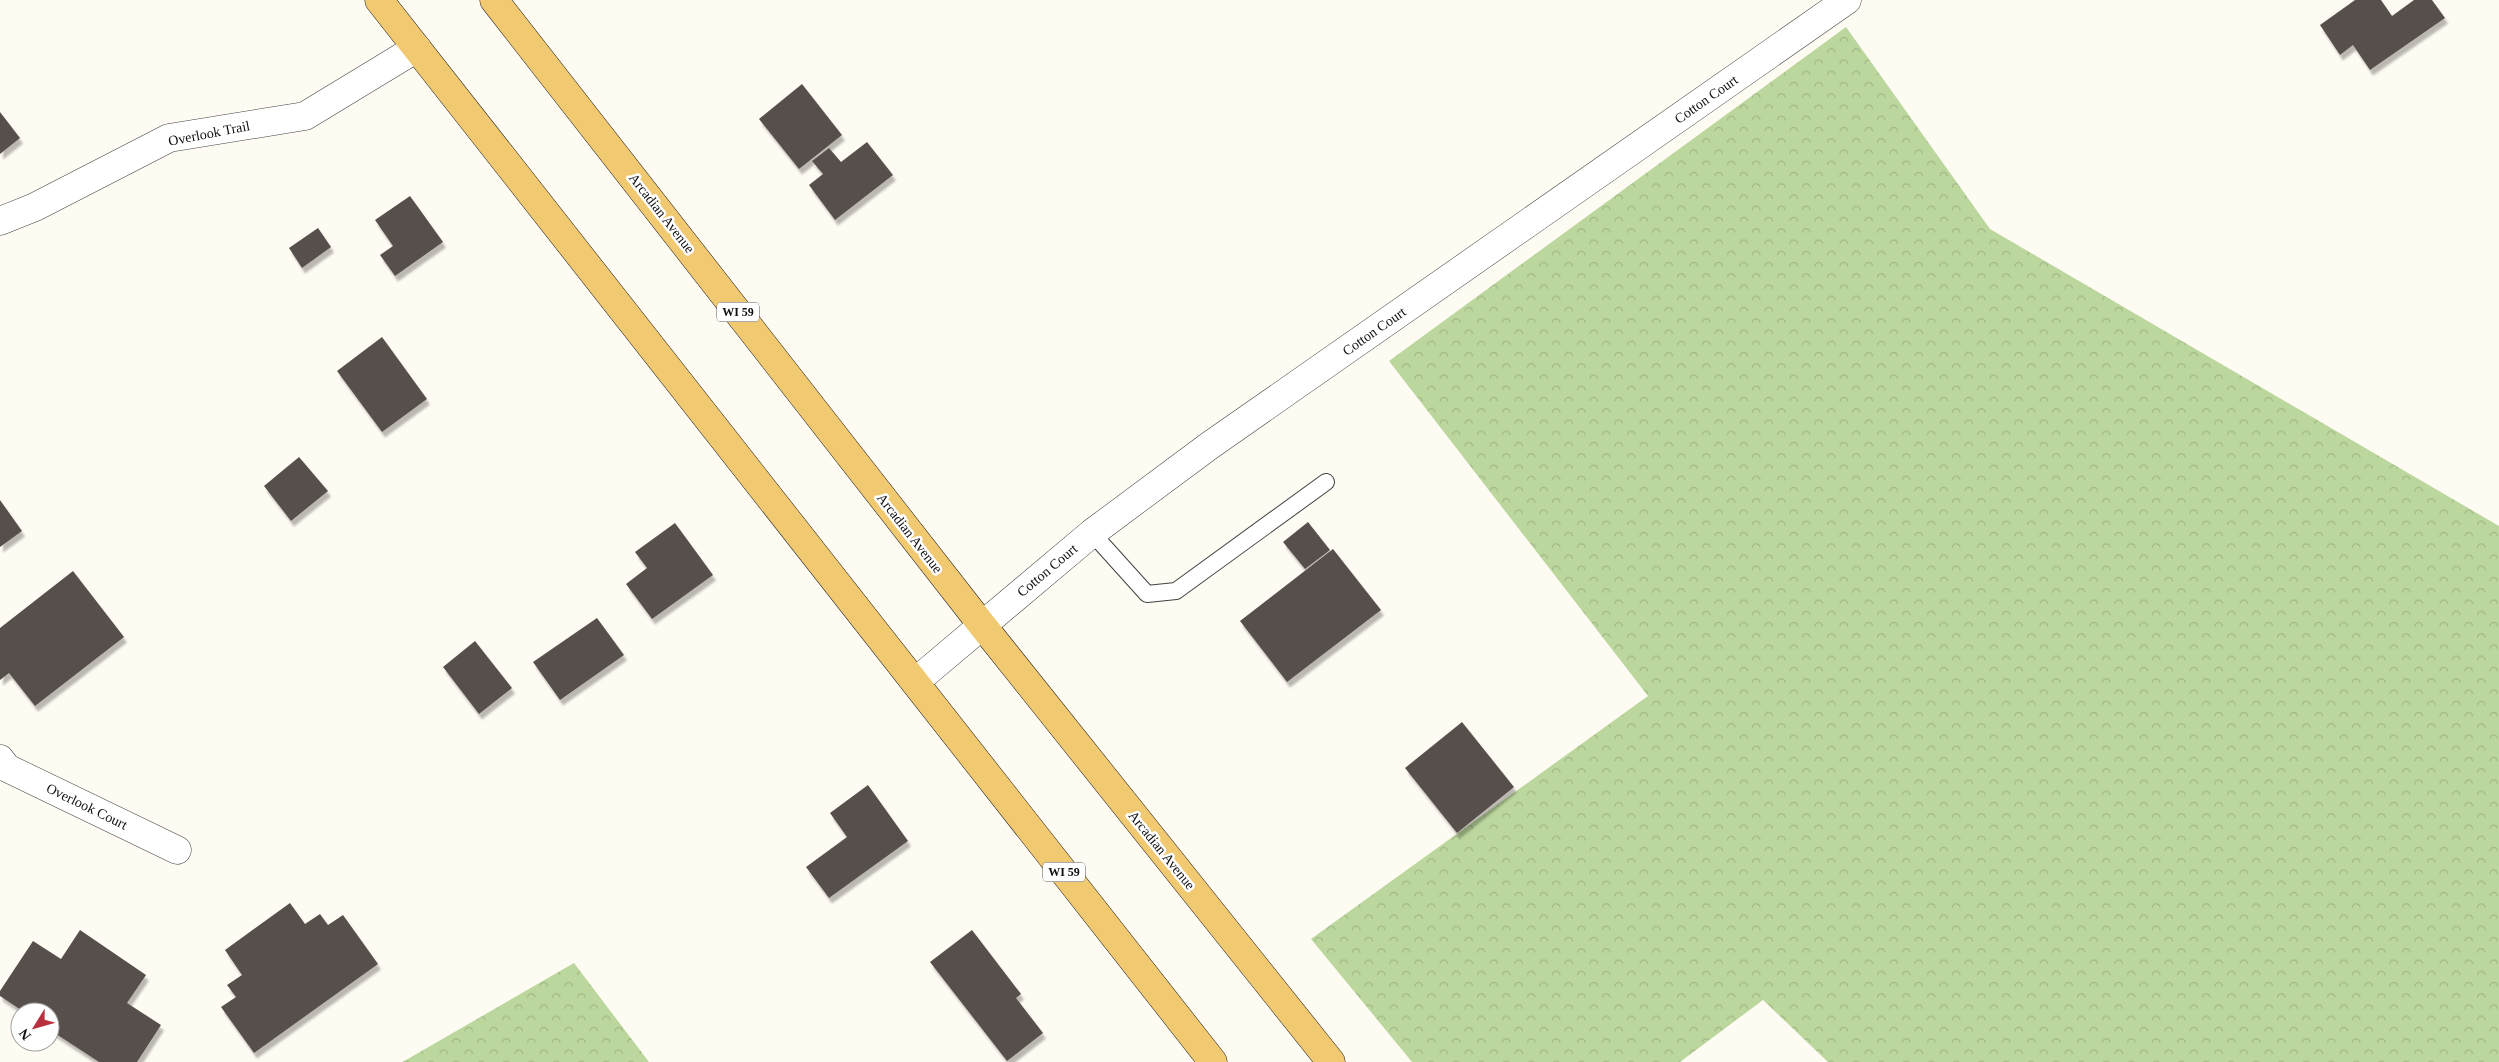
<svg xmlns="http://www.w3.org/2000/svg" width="2499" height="1062" font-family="'Times New Roman',serif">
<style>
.forest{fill:url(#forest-crowns)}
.building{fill:#57504c;filter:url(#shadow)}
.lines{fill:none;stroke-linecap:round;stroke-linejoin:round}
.lane-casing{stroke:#424242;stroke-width:18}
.street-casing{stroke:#424242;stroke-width:29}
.primary-casing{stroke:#202020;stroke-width:29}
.lane{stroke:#fff;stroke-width:16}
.street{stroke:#fff;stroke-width:28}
.primary{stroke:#f0c970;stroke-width:28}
.labels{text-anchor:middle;stroke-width:5;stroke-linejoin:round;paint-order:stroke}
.shield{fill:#fff;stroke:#575757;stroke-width:1}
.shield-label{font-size:12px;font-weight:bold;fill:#0f0f0f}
.street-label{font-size:14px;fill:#0f0f0f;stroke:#fff}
</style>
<defs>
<pattern id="forest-crowns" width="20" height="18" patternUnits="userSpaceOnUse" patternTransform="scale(1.25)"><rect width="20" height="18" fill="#bbd79d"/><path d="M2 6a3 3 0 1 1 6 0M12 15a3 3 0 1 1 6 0" fill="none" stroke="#a0b786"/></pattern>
<filter id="shadow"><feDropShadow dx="3" dy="5.5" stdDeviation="1" flood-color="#0004"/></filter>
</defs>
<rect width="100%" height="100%" fill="#fefbf2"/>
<g class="forest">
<path d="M1846,27L1990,229L2499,526V1062H1828L1763,1000L1680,1062H1412L1311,939L1648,696L1389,361Z"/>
<path d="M574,963L649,1062H402L406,1060Z"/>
</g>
<g class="building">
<path d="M2355,0H2381L2392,16L2414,0H2432L2445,18L2370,70L2353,45L2340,55L2320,25Z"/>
<path d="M802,84L842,135L799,169L759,119Z"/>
<path d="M0,112L20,138L0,154Z"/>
<path d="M867,142L893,175L835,220L809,185L823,174L812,161L829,148L841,162Z"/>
<path d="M410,196L443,242L395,276L380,255L393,246L375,220Z"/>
<path d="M318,228L331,247L302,268L289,248Z"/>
<path d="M382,337L427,399L382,432L337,371Z"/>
<path d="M299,457L328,491L291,521L264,486Z"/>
<path d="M0,500L22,531L0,547Z"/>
<path d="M1308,522L1330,550L1305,569L1283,542Z"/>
<path d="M675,523L713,575L652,619L626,584L647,568L635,552Z"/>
<path d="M1333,549L1381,610L1287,682L1240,621Z"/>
<path d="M73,571L124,637L35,706L9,673L0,680V628Z"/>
<path d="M597,618L624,655L560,700L533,662Z"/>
<path d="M475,641L512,688L479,714L443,667Z"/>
<path d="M1462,722L1514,787L1457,833L1405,768Z"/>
<path d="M868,785L908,841L829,898L806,867L847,837L830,813Z"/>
<path d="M290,903L305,924L320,914L328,925L343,915L378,964L254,1053L221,1007L236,997L227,985L242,975L225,950Z"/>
<path d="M80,930L146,975L127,1003L161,1025L137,1062H99L50,1030V1012H24L0,996V991L33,941L61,959Z"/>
<path d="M972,930L1021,994L1016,998L1043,1033L1007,1061L930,962Z"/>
</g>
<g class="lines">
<defs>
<path id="lane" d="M1092,533L1147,594L1176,591L1326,482"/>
<g id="street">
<path d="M0,221L35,207L169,138L305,116L417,48"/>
<path d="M915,682L1092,533L1209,446L1847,0"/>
<path d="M0,759L7,768L177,850"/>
</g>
<g id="primary">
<path d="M379,0L1213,1062"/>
<path d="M494,0L982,625L1331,1062"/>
</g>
</defs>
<use href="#lane" class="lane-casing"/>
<use href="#street" class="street-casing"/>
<use href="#primary" class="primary-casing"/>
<use href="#lane" class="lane"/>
<use href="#street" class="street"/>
<use href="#primary" class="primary"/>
</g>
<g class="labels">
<g class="shield">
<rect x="717" y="302.5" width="42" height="19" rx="4"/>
<rect x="1043" y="862.5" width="42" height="19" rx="4"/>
</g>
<g class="shield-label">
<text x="738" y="316">WI 59</text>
<text x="1064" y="876">WI 59</text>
</g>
<g class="street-label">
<text transform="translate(1706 99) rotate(-35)" y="5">Cotton Court</text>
<text transform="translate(209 133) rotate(-11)" y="5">Overlook Trail</text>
<text transform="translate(662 213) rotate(52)" y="5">Arcadian Avenue</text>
<text transform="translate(1374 331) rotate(-35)" y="5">Cotton Court</text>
<text transform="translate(910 533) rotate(52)" y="5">Arcadian Avenue</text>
<text transform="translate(1047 570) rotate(-40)" y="5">Cotton Court</text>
<text transform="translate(87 806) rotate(26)" y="5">Overlook Court</text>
<text transform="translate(1162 850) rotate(51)" y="5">Arcadian Avenue</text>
</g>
</g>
<g transform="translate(35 1027) rotate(233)"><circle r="24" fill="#ffffff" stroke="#9f9f9f"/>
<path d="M0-4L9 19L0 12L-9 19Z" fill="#b82f3d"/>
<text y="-8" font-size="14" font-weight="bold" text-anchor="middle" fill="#0f0f0f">N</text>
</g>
</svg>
